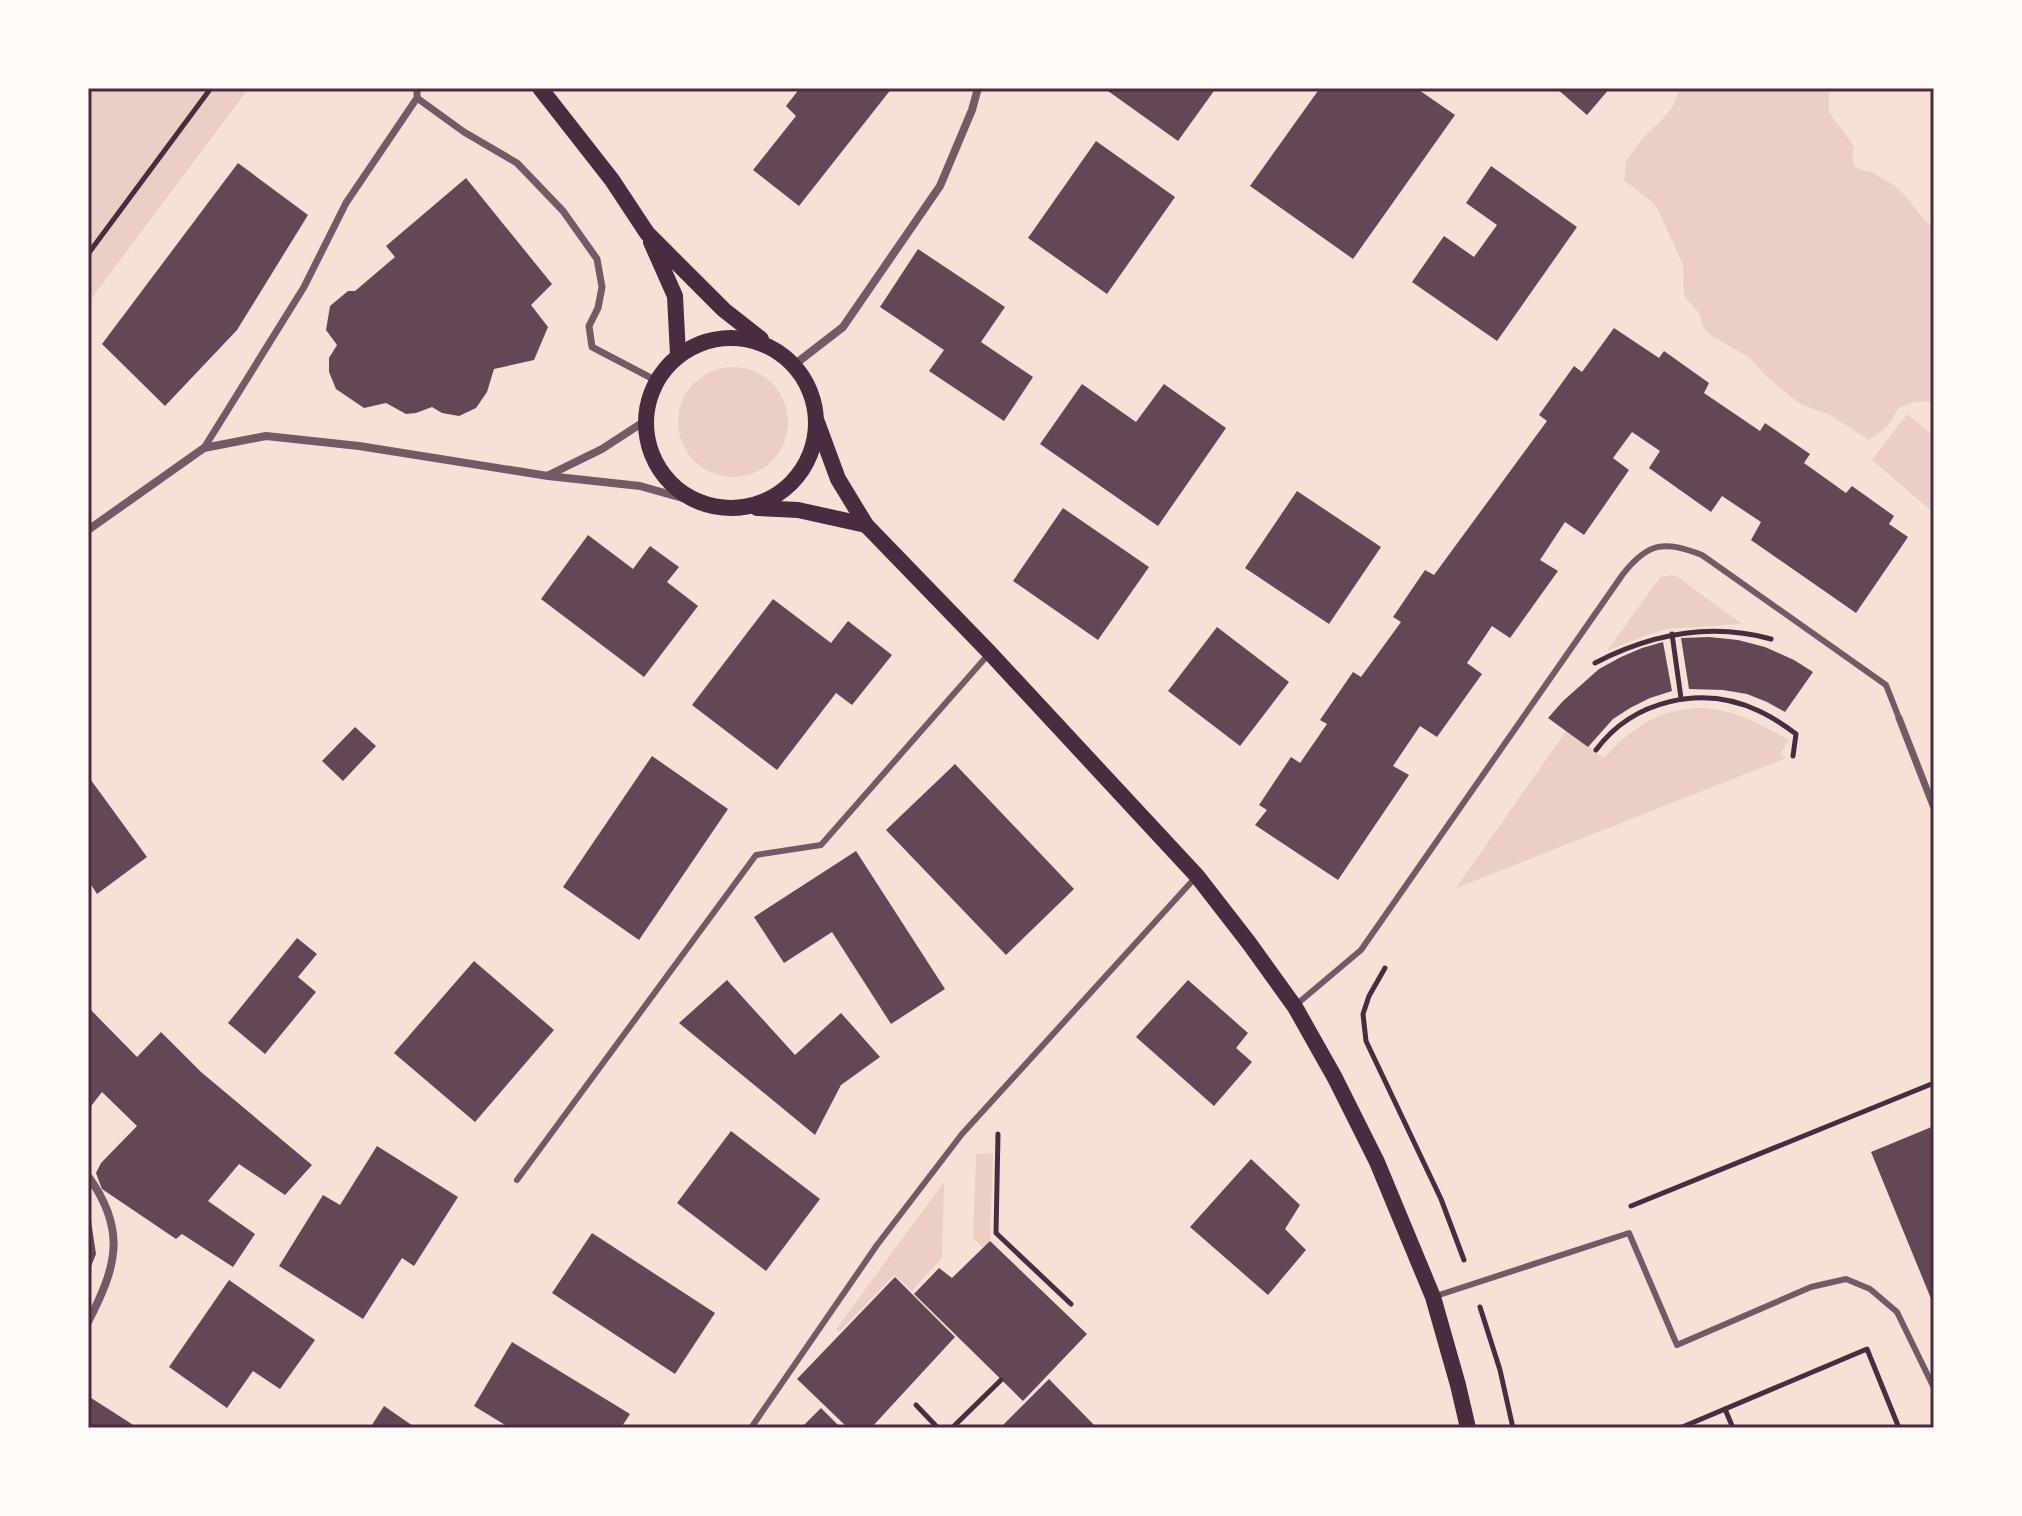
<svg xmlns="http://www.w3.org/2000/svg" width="2022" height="1516" font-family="Raleway,sans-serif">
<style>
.green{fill:#ebcfc5}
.building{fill:#644757}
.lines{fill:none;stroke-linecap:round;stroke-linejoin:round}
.path{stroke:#4a2c40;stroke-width:5}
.service{stroke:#755966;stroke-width:6}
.pedestrian{stroke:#755966;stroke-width:7}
.minor{stroke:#755966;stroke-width:8}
.secondary{stroke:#4a2c40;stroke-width:16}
.neatline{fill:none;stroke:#4a2c40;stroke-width:3}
</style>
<rect width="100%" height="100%" fill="#f7e1d7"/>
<g class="green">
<path d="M88,88H249L88,303Z"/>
<path d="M1680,88H1829V110L1834,120L1842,129L1854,147C1850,166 1855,170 1873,172C1880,179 1887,180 1895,186C1910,198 1919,217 1934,229V405C1924,397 1910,404 1899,408L1887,427L1869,440L1830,415L1800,404L1766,376L1750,358L1710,335L1703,327L1699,313L1684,296L1683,265L1657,208L1649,199L1624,181L1626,161L1645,135L1660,122L1673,106Z"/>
<circle cx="733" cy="422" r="55"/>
<path d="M1907,414L1934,437V513L1872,460Z"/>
<path d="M1675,575L1742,624L1666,629L1644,636L1607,651L1660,577Z"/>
<path d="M1699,708C1735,709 1758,723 1789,740L1780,754L1786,758L1456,888L1566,731L1604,758C1621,739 1642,721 1667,713C1677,710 1688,709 1699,708Z"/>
<path d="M993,1153L990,1241L982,1247L973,1238L976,1154Z"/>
<path d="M944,1182L942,1258L912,1291L894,1275L839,1332L836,1329Z"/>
</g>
<g class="building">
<path d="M800,88H892L799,206L753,170L796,116L786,106Z"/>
<path d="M1110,88H1216L1178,141L1108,91Z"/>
<path d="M1320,88H1416L1455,115L1353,259L1250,186Z"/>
<path d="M1556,88H1610L1587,115Z"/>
<path d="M1096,141L1175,197L1107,294L1028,238Z"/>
<path d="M238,163L308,215L237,330L165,406L102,344Z"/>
<path d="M1491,166L1577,227L1497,341L1412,282L1444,236L1474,257L1497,225L1466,203Z"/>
<path d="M466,178L552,284L531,305L548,327L534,360L494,369L487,392L476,408L459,416L442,413L432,407L416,413L406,414L386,403L364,408L336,389L329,372V358L337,345L326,330L330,306L348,291H355L395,257L386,246Z"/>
<path d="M918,249L1005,307L981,342L1033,377L1004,421L929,371L944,350L880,307Z"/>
<path d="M1614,328L1659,358L1664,351L1709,383L1704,393L1760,431L1765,423L1810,454L1804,463L1846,493L1852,486L1894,516L1889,524L1908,537L1856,613L1751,540L1761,522L1722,496L1711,512L1649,468L1660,451L1632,432L1613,458L1629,470L1584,535L1565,522L1540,560L1558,571L1510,638L1492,626L1467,663L1482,674L1437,737L1420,726L1393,766L1409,775L1338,880L1255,825L1267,810L1259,805L1291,757L1300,763L1327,724L1320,720L1353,672L1361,677L1401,622L1393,617L1425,570L1434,575L1547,421L1539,415L1574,366L1582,372Z"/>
<path d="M1082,384L1136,422L1164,384L1226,428L1158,526L1040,444Z"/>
<path d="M1297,491L1381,547L1329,624L1245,568Z"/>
<path d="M1063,508L1149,567L1098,640L1013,581Z"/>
<path d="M588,535L633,569L650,546L679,567L667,582L698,606L644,677L541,599Z"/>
<path d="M773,599L831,643L848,621L892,655L852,705L836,693L777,770L692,705Z"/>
<path d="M1217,627L1289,682L1240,746L1168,691Z"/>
<path d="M1709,637L1738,640L1765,647L1794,660L1813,672L1785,712L1767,702L1747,694L1723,690L1689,689L1681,638Z"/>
<path d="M1663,642L1672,691L1650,698L1630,708L1613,719L1588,747L1548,718L1563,701L1599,669L1621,657L1642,648Z"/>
<path d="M355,727L376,746L343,781L322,761Z"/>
<path d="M652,756L728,809L639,940L563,887Z"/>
<path d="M955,764L1074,889L1006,955L886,830Z"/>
<path d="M88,776L147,857L97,894L90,883L88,885Z"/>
<path d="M856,851L945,989L891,1024L832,932L784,963L754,917Z"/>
<path d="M297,938L317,954L298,977L316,992L265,1054L228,1023Z"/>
<path d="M474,961L554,1030L475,1122L394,1053Z"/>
<path d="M727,980L795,1055L841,1013L880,1057L841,1085L815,1135L679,1023Z"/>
<path d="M1188,980L1248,1033L1236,1048L1252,1062L1214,1106L1136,1037Z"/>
<path d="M88,1007L137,1057L161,1032L201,1072L312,1165L285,1195L239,1164L208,1201L255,1234L233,1267L182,1234L176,1239L102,1189L96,1173L101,1163L137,1126L102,1092L88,1110Z"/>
<path d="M1934,1126V1306L1871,1152Z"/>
<path d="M731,1131L820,1199L766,1271L677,1203Z"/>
<path d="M377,1146L458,1197L414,1266L402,1258L363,1319L279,1266L323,1195L340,1205Z"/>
<path d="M1251,1159L1300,1205L1285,1229L1306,1250L1268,1295L1190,1227Z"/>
<path d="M90,1214L96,1254L88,1274V1215Z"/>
<path d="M592,1233L715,1313L675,1374L552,1293Z"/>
<path d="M990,1241L1087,1334L1023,1401L914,1294L939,1268L952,1278Z"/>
<path d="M895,1277L955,1337L871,1428H848L797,1379Z"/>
<path d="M229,1280L315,1340L280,1389L253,1371L227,1408L169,1367Z"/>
<path d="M512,1342L630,1414L621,1428H510L474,1406Z"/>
<path d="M1049,1379L1097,1428H1000Z"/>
<path d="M88,1396L138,1428H88Z"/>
<path d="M384,1406L416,1428H370Z"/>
<path d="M821,1408L841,1428H801Z"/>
</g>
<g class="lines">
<g class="path">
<path d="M88,254L211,88"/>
<path d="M1672,634L1681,698"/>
<path d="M1595,663C1651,634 1709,622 1771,639"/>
<path d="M1596,750C1633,700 1702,684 1759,711C1772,717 1784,725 1796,734L1793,756"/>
<path d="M1385,968L1369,996L1363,1014L1366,1041L1441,1199L1464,1260"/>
<path d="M998,1134L996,1233L1071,1304"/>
<path d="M1631,1206L1934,1083"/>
<path d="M1480,1307L1500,1370L1513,1428"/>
<path d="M916,1405L938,1428"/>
<path d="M1725,1409L1733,1428"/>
<path d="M952,1428L1001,1380"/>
<path d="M1680,1428L1867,1349L1899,1428"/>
</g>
<g class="service">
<path d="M1297,1004L1361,950L1623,574C1649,541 1665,541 1702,555L1886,685L1899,718"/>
<path d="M517,1180L756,855L821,845L987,656"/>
<path d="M1436,1296L1629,1233L1677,1345L1811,1287L1846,1279L1870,1289L1897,1312L1934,1388"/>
<path d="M751,1428L877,1245L962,1134L1195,878"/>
</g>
<g class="pedestrian">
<path d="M417,98L464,132L517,163L563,211L597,259L602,287L598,308L589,326L592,347L657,381"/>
<path d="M204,448L304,287L346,203L417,98V88"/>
<path d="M1899,718L1934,808"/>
</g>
<g class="minor">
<path d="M794,365L843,327L940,186L972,110L978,88"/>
<path d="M549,475L602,449L645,421"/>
<path d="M88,530L204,448L266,436L359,446L548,476L640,486L693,501"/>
<path d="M88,1176C127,1230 117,1266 88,1322"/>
</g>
<g class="secondary">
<path d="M540,88L612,180L647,233L724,310L761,339"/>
<path d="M651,242L675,296L678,355"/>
<circle cx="731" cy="423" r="85"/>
<path d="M817,422L838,479L866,525L990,653L1197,876L1249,943L1295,1007L1335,1078L1377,1162L1433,1297L1458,1385L1468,1428"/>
<path d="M757,508L798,510L866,525"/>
</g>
</g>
<rect width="2022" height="1516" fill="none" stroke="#fffaf5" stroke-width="180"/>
<rect x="90" y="90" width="1842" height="1336" class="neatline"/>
</svg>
